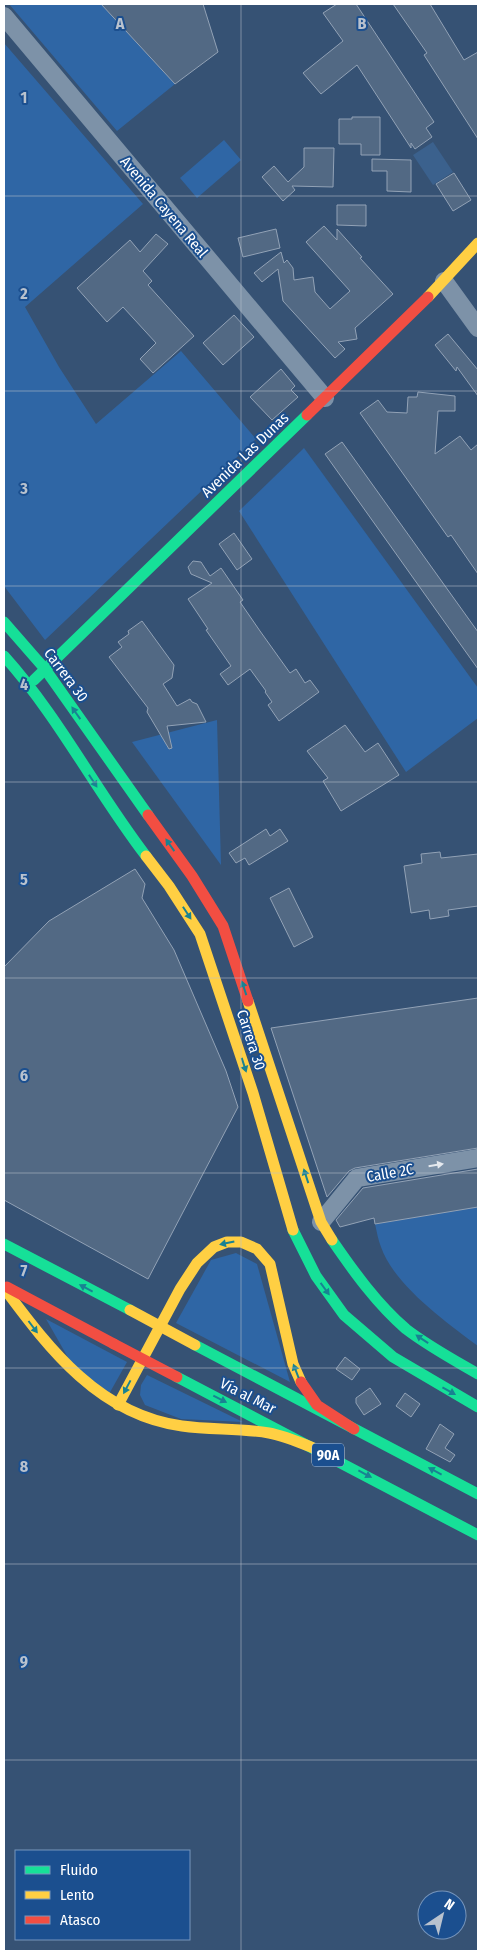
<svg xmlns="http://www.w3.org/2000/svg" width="482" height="1955" font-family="'Fira Sans Condensed',sans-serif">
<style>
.green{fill:#2f66a5}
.water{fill:#3b618d}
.building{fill:#526984;stroke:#92a2b6}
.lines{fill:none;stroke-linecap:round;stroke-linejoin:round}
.street{stroke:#7d92a8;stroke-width:18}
.fast{stroke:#16e098;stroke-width:11}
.slow{stroke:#ffcf43;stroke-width:11}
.jam{stroke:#f24e42;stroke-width:11}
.slow-bridge{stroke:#ffcf43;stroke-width:11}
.jam-bridge{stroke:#f24e42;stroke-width:11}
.oneway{fill:#198292}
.oneway2{fill:#e5e9ee}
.grid{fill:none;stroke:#b9c2ce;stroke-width:1;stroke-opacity:0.55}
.labels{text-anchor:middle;stroke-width:4;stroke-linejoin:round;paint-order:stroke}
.shield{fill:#1b4f8f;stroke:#bbcadd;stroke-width:1}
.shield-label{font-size:14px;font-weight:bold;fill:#fff}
.street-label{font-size:15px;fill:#fff;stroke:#1b4f8f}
.grid-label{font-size:16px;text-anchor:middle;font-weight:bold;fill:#b9c2ce;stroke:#1b4f8f;stroke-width:4;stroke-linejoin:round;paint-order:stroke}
</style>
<rect width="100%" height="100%" fill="#365274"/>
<g class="green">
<path d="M9,4H101L175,84L117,131Z"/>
<path d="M4,43L143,204L25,307L59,367L96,424L181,351L256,439L45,640L4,586Z"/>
<path d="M224,140L241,160L197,198L180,178Z"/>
<path d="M304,448L478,688V718L406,772L239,511Z"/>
<path d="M217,720L221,865L132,742Z"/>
<path d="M478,1207V1346C447,1323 394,1285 381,1247C378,1240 377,1232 375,1224Z"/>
<path d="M236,1253L257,1264L290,1382L176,1323L211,1260Z"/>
<path d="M46,1319L127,1362L109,1394L74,1368Z"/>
<path d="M147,1375L243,1422L181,1419L145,1405L140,1395L141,1385Z"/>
</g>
<path class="water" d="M433,142L453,172L433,185L413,155Z"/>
<g class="building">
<path d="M101,4H203L218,52L175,84Z"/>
<path d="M337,4H356L434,122L426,128L432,137L415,149L411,143V148L357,65L321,94L303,73L343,41L323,13Z"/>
<path d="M393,4H430L464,60L478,52V139L424,55L427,53Z"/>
<path d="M352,117H380V155H361V144H339V119H352Z"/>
<path d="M304,148H334L333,187L292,186L295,190L283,201L262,177L274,166L288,182L304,167Z"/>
<path d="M372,159L411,160V192L387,191V171H372Z"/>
<path d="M454,173L471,200L453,211L436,184Z"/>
<path d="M337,205H366V226L337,225Z"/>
<path d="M324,226L337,240V229L362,257L360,258L393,294L355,328L357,339L338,342L345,349L335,358L283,301L278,269L262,282L254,273L281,252L284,263L287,260L293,268L294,280L313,277L315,292L330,309L350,291L306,242Z"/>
<path d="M276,229L280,248L243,257L238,238Z"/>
<path d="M156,234L168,244L143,271L152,281L148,285L194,336L153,373L140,359L156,343L123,307L107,322L77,288L130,240L140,252Z"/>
<path d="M234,315L254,337L223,365L203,343Z"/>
<path d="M448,334L478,370V396L457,367L456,371L435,345Z"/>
<path d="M281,369L295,386L291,390L298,397L272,420L250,397Z"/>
<path d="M418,392L455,396V411H438L435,454L460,436L471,450L478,444V574L451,535L448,537L360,413L378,400L387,412L407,413L408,397H417Z"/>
<path d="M342,442L478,632V669L325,454Z"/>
<path d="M234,533L252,559L237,570L219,544Z"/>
<path d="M193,561L201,562L210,576L221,568L243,600L240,602L260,631L290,673L296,669L305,683L310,680L319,692L279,721L268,705L272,702L265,692L266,691L250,669L228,685L220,674L231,666L206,630L208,629L188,599L212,583L191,574L188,567Z"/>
<path d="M142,621L174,665L172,678L163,684L177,706L190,699L192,702L197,704L206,722L167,726L172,748L169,749L147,712L148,708L109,657L122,647L118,642L129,634L128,631Z"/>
<path d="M345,725L365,752L378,743L399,775L341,811L323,781L328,778L307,751Z"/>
<path d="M266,829L270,836L280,829L288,841L249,865L245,858L236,863L229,853Z"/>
<path d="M440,852L441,858L478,854V906L448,910L449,916L430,919L429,910L411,913L404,866L422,863L421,854Z"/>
<path d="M135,869L145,884L142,898L174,950L226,1071L238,1107L148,1279L4,1200V967L49,921Z"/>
<path d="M289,888L313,937L294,947L270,898Z"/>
<path d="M478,998V1148L355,1168L349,1171L327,1197L271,1028Z"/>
<path d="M478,1169V1207L375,1224L374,1218L340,1227L336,1220L363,1188Z"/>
<path d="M345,1357L360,1369L352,1380L336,1369Z"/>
<path d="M370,1388L381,1404L364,1415L356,1403V1398Z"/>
<path d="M405,1393L420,1404L411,1417L396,1406Z"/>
<path d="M440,1424L454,1434L445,1448L455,1455L450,1462L426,1449Z"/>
</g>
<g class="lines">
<g class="street">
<path d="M4,16L325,398"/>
<path d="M444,281L478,328"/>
<path d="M321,1222L357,1178L478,1158"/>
</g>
<g class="fast">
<path d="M4,622L45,669L148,815"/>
<path d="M4,656C59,717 96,791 146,856"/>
<path d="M34,680L307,415"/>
<path d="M293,1230L316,1276L344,1315L393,1357L478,1407"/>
<path d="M332,1240C354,1272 377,1304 406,1329C428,1346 454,1360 478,1374"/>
<path d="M4,1244L130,1310"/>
<path d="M195,1345L478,1494"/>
<path d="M177,1377L478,1535"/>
</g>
<g class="slow">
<path d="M428,297L478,243"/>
<path d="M146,856L169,886L200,934L253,1093L293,1230"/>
<path d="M248,1001L321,1222L332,1240"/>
<path d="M4,1288C50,1350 100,1415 182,1426C211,1430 240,1428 269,1433C285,1436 301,1443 316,1449"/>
<path d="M118,1405L180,1289L197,1263L214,1247L227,1242H241L257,1249L270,1264L293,1364L301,1382"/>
</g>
<g class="jam">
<path d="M307,415L428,297"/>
<path d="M148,815L192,876L223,926L248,1001"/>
<path d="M7,1287L114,1344"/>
<path d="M301,1382L317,1405L354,1429"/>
</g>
<path class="slow-bridge" d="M130,1310L195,1345"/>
<path class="jam-bridge" d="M114,1344L177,1377"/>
</g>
<defs><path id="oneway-solid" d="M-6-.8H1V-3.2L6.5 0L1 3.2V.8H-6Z" transform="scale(1.25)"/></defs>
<g class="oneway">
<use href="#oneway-solid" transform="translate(76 713) rotate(-125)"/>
<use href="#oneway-solid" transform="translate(93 781) rotate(57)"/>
<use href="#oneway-solid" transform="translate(170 845) rotate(-125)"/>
<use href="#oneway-solid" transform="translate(187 913) rotate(57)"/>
<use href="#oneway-solid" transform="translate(244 988) rotate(-108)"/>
<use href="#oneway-solid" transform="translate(244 1065) rotate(72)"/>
<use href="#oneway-solid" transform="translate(306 1176) rotate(-108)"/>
<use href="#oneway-solid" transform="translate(227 1243) rotate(168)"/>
<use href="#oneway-solid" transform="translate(86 1288) rotate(-152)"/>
<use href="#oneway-solid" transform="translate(325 1289) rotate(54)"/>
<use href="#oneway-solid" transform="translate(33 1327) rotate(53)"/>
<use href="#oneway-solid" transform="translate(422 1339) rotate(-146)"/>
<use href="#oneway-solid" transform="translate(296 1371) rotate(-111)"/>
<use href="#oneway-solid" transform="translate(127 1387) rotate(118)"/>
<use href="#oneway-solid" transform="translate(449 1391) rotate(29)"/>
<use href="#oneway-solid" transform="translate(220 1399) rotate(27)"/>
<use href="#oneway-solid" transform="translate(435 1471) rotate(-152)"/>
<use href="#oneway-solid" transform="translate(365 1474) rotate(28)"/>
</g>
<use class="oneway2" href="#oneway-solid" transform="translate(436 1165) rotate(-9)"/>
<path class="grid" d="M241,4V1951M4,196H478M4,391H478M4,586H478M4,782H478M4,978H478M4,1173H478M4,1368H478M4,1564H478M4,1760H478"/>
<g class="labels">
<rect class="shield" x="312" y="1443.5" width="32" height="23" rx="4"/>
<g class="shield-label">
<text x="328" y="1460">90A</text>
</g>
<g class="street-label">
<text transform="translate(164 207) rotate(50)" y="5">Avenida Cayena Real</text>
<text transform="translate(245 455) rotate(-44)" y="5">Avenida Las Dunas</text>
<text transform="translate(66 675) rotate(53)" y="5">Carrera 30</text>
<text transform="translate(251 1040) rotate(72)" y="5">Carrera 30</text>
<text transform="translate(390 1173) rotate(-10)" y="5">Calle 2C</text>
<text transform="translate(248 1396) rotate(27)" y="5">Vía al Mar</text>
</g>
</g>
<g class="grid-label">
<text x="120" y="29">A</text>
<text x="362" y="29">B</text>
<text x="24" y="103">1</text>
<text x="24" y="299">2</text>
<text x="24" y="494">3</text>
<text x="24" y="690">4</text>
<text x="24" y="885">5</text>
<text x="24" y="1081">6</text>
<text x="24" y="1276">7</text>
<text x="24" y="1472">8</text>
<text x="24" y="1667">9</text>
</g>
<rect width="482" height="1955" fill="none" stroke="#ffffff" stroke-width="10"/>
<rect x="15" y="1850" width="175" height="90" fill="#1b4f8f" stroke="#7695bc"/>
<rect x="25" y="1866" width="25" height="8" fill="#16e098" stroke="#7695bc"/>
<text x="60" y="1875" font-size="15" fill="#ffffff">Fluido</text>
<rect x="25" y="1891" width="25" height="8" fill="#ffcf43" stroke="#7695bc"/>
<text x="60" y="1900" font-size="15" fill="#ffffff">Lento</text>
<rect x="25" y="1916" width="25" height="8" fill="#f24e42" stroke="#7695bc"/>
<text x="60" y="1925" font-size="15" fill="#ffffff">Atasco</text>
<g transform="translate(442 1915) rotate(35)"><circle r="24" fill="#1b4f8f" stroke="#7695bc"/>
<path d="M0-4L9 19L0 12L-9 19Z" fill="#b9c2ce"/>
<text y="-8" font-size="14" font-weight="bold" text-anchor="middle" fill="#ffffff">N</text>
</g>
</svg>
